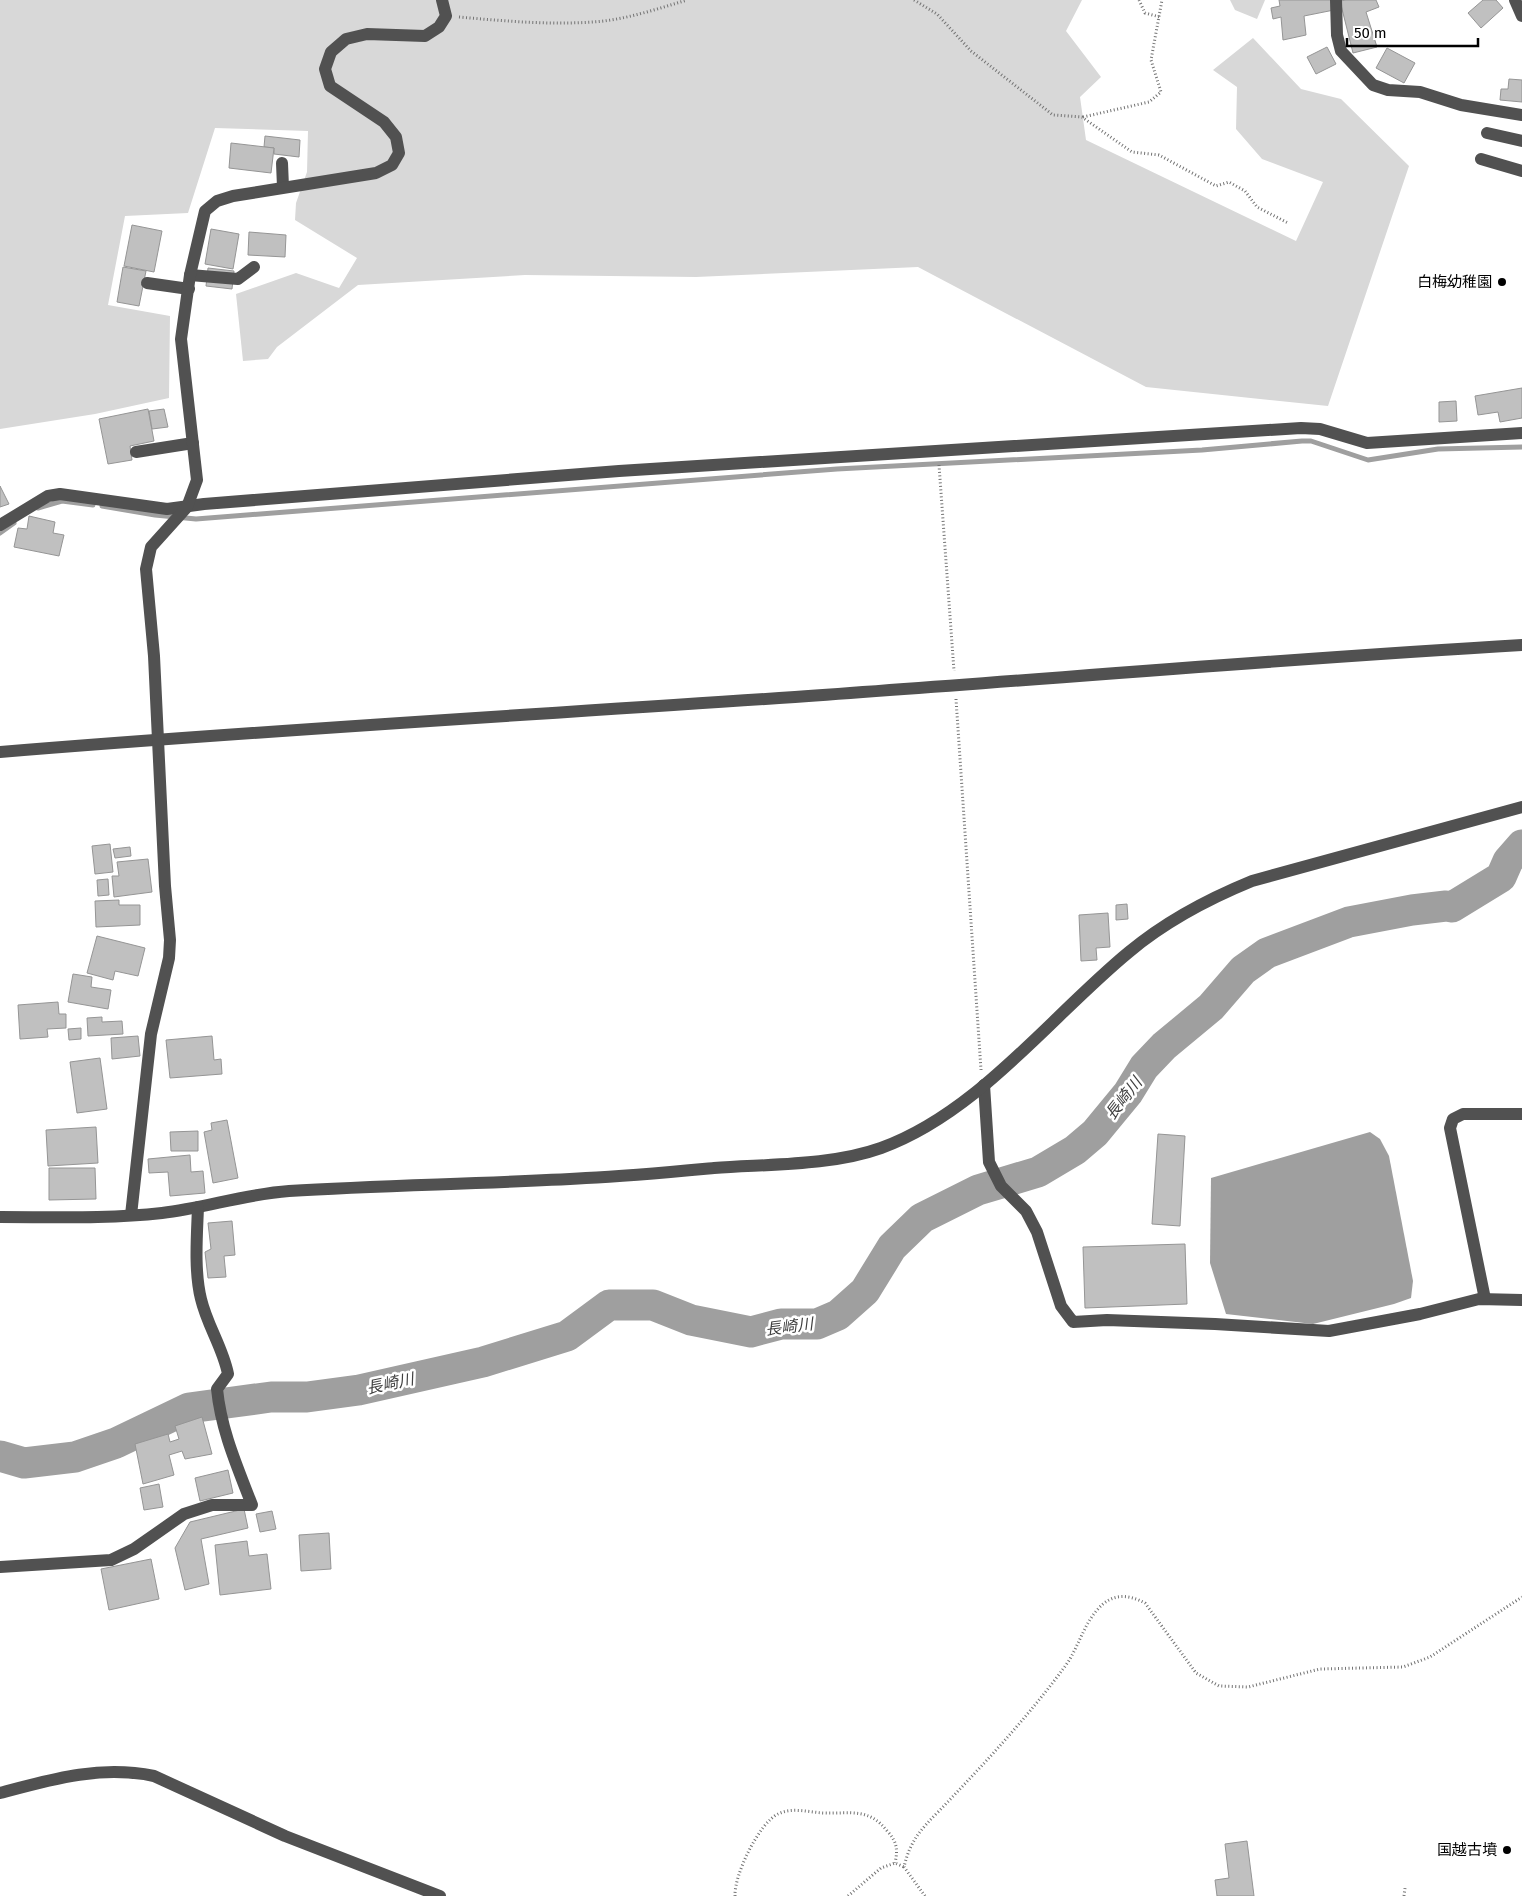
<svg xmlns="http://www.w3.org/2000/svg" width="1522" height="1896" font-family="'Fira Sans','Noto Sans JP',sans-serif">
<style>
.green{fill:#d8d8d8}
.water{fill:#9f9f9f}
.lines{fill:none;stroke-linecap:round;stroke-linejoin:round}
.stream{stroke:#9f9f9f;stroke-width:5}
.river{stroke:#9f9f9f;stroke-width:31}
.building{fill:#c0c0c0;stroke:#959595}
.path{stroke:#737373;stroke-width:3;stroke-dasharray:1 2.5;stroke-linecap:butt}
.minor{stroke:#515151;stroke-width:12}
.poi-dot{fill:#000;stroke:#fff;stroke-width:2}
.labels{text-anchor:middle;stroke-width:5;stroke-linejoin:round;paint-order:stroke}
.poi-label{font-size:15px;fill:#000;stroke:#fff;text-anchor:end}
.water-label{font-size:16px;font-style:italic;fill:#404040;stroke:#fff}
</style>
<rect width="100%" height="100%" fill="#fff"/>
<g class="green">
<path d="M0,0H1082L1066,31L1101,77L1080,97L1086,140L1296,241L1323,182L1262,159L1236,129L1237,87L1213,70L1253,38L1301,89L1341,99L1409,166L1328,406L1146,387L918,267L696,277L525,275L358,285L277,347L268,359L243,361L236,294L296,273L339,288L357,258L295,220L296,203L307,172L308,131L215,128L188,213L125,216L108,305L170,316L169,398L95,414L0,429Z"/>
<path d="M1230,0H1265L1257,19L1235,10Z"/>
</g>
<path class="water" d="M1370,1132L1380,1139L1389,1156L1413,1281L1411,1298L1394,1304L1313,1324L1226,1314L1210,1263L1211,1178Z"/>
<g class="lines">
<g class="stream">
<path d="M102,506L155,515L196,519L837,469L1202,450L1302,441H1311L1368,460L1438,449L1522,447"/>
<path d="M38,508L62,501L93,505"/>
<path d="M0,533L14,523"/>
</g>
<path class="river" d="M0,1456L24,1463L75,1457L116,1443L189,1408L271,1397H307L359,1390L483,1362L567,1336L609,1305H653L691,1320L751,1332L781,1324H817L838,1315L865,1291L892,1247L922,1218L978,1190L1038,1172L1075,1150L1095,1133L1128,1093L1144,1067L1164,1046L1211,1007L1243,970L1267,953L1349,922L1412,910L1446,906L1452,907L1501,877L1508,861L1522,845"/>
</g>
<g class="building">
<path d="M1279,0H1332L1334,10L1304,16L1306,35L1283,40L1281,17L1273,19L1271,8L1280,6Z"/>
<path d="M1346,0H1376L1379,7L1366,12L1377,47L1353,53L1340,1Z"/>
<path d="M1483,0H1496L1503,8L1481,28L1468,13Z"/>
<path d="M1327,47L1336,64L1316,74L1307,57Z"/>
<path d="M1387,48L1415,63L1404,83L1376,68Z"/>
<path d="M1509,79L1522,80V102L1500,100L1501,89H1508Z"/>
<path d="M265,136L300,140L299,157L274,154V148L264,147Z"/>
<path d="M231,143L274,148L271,173L229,168Z"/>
<path d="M132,225L162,231L154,272L124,266Z"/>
<path d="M211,229L239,234L233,269L205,264Z"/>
<path d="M249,232L286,235L285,257L248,255Z"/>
<path d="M123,267L146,271L139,306L117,302Z"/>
<path d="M208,268L234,271L232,289L206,286Z"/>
<path d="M1522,388V418L1500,422L1498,412L1478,415L1475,396Z"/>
<path d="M1456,401L1457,421L1439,422V402Z"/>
<path d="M148,409L154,441L130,446L132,460L108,464L99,419Z"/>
<path d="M164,409L168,427L152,429L149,411Z"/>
<path d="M0,486L9,504L0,507Z"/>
<path d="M29,516L55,522L53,533L64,535L59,556L14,547L18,528L27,529Z"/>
<path d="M110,844L113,872L95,874L92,846Z"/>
<path d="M130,847L131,856L115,858L113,849Z"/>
<path d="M148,859L152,892L114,897L112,876H119L117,862Z"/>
<path d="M108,879L109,895L98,896L97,880Z"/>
<path d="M119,900V905H140V925L96,927L95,901Z"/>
<path d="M1127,904L1128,919L1116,920V905Z"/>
<path d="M1108,913L1110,947L1096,948L1097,960L1081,961L1079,915Z"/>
<path d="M97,936L145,948L138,976L115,971L113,980L87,973Z"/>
<path d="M73,974L92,977L91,987L111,990L108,1009L68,1002Z"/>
<path d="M58,1002L59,1014H66V1028L47,1029L48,1037L20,1039L18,1005Z"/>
<path d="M102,1017V1022L122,1021L123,1034L88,1036L87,1018Z"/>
<path d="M81,1028V1039L69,1040L68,1029Z"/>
<path d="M138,1036L140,1056L112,1059L111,1038Z"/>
<path d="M212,1036L214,1060L221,1059L222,1074L170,1078L166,1040Z"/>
<path d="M100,1058L107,1109L77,1113L70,1062Z"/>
<path d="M227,1120L238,1178L213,1183L204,1132L212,1130L211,1123Z"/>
<path d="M96,1127L98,1163L48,1166L46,1130Z"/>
<path d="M198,1131V1151H171L170,1132Z"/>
<path d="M1158,1134L1185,1136L1180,1226L1152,1224Z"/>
<path d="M190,1155L191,1172L203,1171L205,1193L170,1196L168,1172L149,1173L148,1159Z"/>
<path d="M49,1168H95L96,1199L49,1200Z"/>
<path d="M232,1221L235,1255L224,1256L226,1277L208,1278L205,1252L211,1249L208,1223Z"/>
<path d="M1185,1244L1187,1304L1085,1308L1083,1247Z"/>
<path d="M202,1417L212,1454L185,1459L182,1451L169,1455L174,1475L143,1484L135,1444L168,1434L170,1442L179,1439L175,1426Z"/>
<path d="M228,1470L233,1493L200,1501L195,1478Z"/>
<path d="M159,1484L163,1507L144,1510L140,1488Z"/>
<path d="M244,1509L248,1528L201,1539L209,1584L185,1590L175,1548L190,1522Z"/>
<path d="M272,1511L276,1529L260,1532L256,1514Z"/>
<path d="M329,1533L331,1569L301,1571L299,1535Z"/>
<path d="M247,1541L249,1556L267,1554L271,1589L220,1595L215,1545Z"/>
<path d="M151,1559L159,1599L109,1610L101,1569Z"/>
<path d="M1247,1841L1254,1896H1217L1215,1880L1229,1878L1225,1844Z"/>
</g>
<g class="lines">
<g class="path">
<path d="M914,0L937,14L971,51L1053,115L1082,117L1132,152L1159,155L1216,186L1229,182L1245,191L1257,207L1288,223"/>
<path d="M1139,0L1145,13L1160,17"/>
<path d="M459,17C504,21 548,25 593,22C625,20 657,9 687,0"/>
<path d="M1083,117L1149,102L1161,92L1151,60L1162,0"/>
<path d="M939,465L954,671"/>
<path d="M956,699L981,1070"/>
<path d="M735,1896C734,1875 759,1823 778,1814C792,1807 808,1812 823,1813C851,1814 869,1807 888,1832C897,1842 898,1850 895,1863"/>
<path d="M848,1896L881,1868L895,1863L904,1867"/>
<path d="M925,1896L904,1867C910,1841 921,1829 939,1811C984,1764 1028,1717 1066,1665C1078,1648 1084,1624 1098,1609C1112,1593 1128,1594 1145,1603L1196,1673L1219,1686L1248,1687L1320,1669L1403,1667L1430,1657L1522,1597"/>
<path d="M1404,1896L1405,1888"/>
</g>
<g class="minor">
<path d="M1336,0L1337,35L1341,51L1373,85L1388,90L1420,92L1461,105L1522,115"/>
<path d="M1515,0L1522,16"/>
<path d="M1487,133L1522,141"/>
<path d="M1481,159L1522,171"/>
<path d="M282,163L283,187"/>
<path d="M190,275L238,279L254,267"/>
<path d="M147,283L189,289"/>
<path d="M136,452L193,443"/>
<path d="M0,525L48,496L60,494L167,509L204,504L619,471L1301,428L1320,429L1367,443L1522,433"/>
<path d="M0,752C265,730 530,715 795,697C1038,680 1280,659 1522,645"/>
<path d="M984,1085L989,1162L1001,1186L1026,1211L1037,1232L1061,1306L1073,1322L1107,1320L1215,1324L1329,1331L1420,1314L1479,1299L1522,1300"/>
<path d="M131,1215L151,1034L169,958L170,940L165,886L154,656L146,569L151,547L187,507L197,480L181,339L190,275L205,211L217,201L233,196L376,173L392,165L399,153L396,137L384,122L330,86L325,69L331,52L346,39L367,34L425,36L439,27L446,16L442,0"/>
<path d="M0,1217C54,1217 109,1219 162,1213C205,1208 245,1194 289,1191C388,1185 487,1184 586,1178C629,1176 671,1172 714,1168C767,1164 831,1166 881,1148C978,1113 1051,1016 1129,952C1166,921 1208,899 1252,881L1522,807"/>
<path d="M1485,1299L1450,1128L1453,1119L1463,1114H1522"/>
<path d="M0,1567L111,1560L134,1549L184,1514L212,1505H252C237,1466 221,1430 217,1389L228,1374C223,1348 207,1325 201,1299C194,1271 197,1235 198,1207"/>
<path d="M0,1793C52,1779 100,1765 154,1776L285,1836L440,1896"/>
</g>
</g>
<g class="poi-dot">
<circle cx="1502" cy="282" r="5"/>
<circle cx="1507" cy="1850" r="5"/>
</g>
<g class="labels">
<g class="poi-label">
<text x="1492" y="287">白梅幼稚園</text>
<text x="1497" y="1855">国越古墳</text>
</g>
<g class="water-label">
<text transform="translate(1123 1098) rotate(-52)" y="6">長崎川</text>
<text transform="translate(789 1326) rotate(-7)" y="6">長崎川</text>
<text transform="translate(390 1383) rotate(-12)" y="6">長崎川</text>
</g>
</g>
<path d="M1347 38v8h131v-8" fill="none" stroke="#000000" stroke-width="2.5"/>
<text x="1354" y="38" font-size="15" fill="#000000" stroke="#ffffff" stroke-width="4" paint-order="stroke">50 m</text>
</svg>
